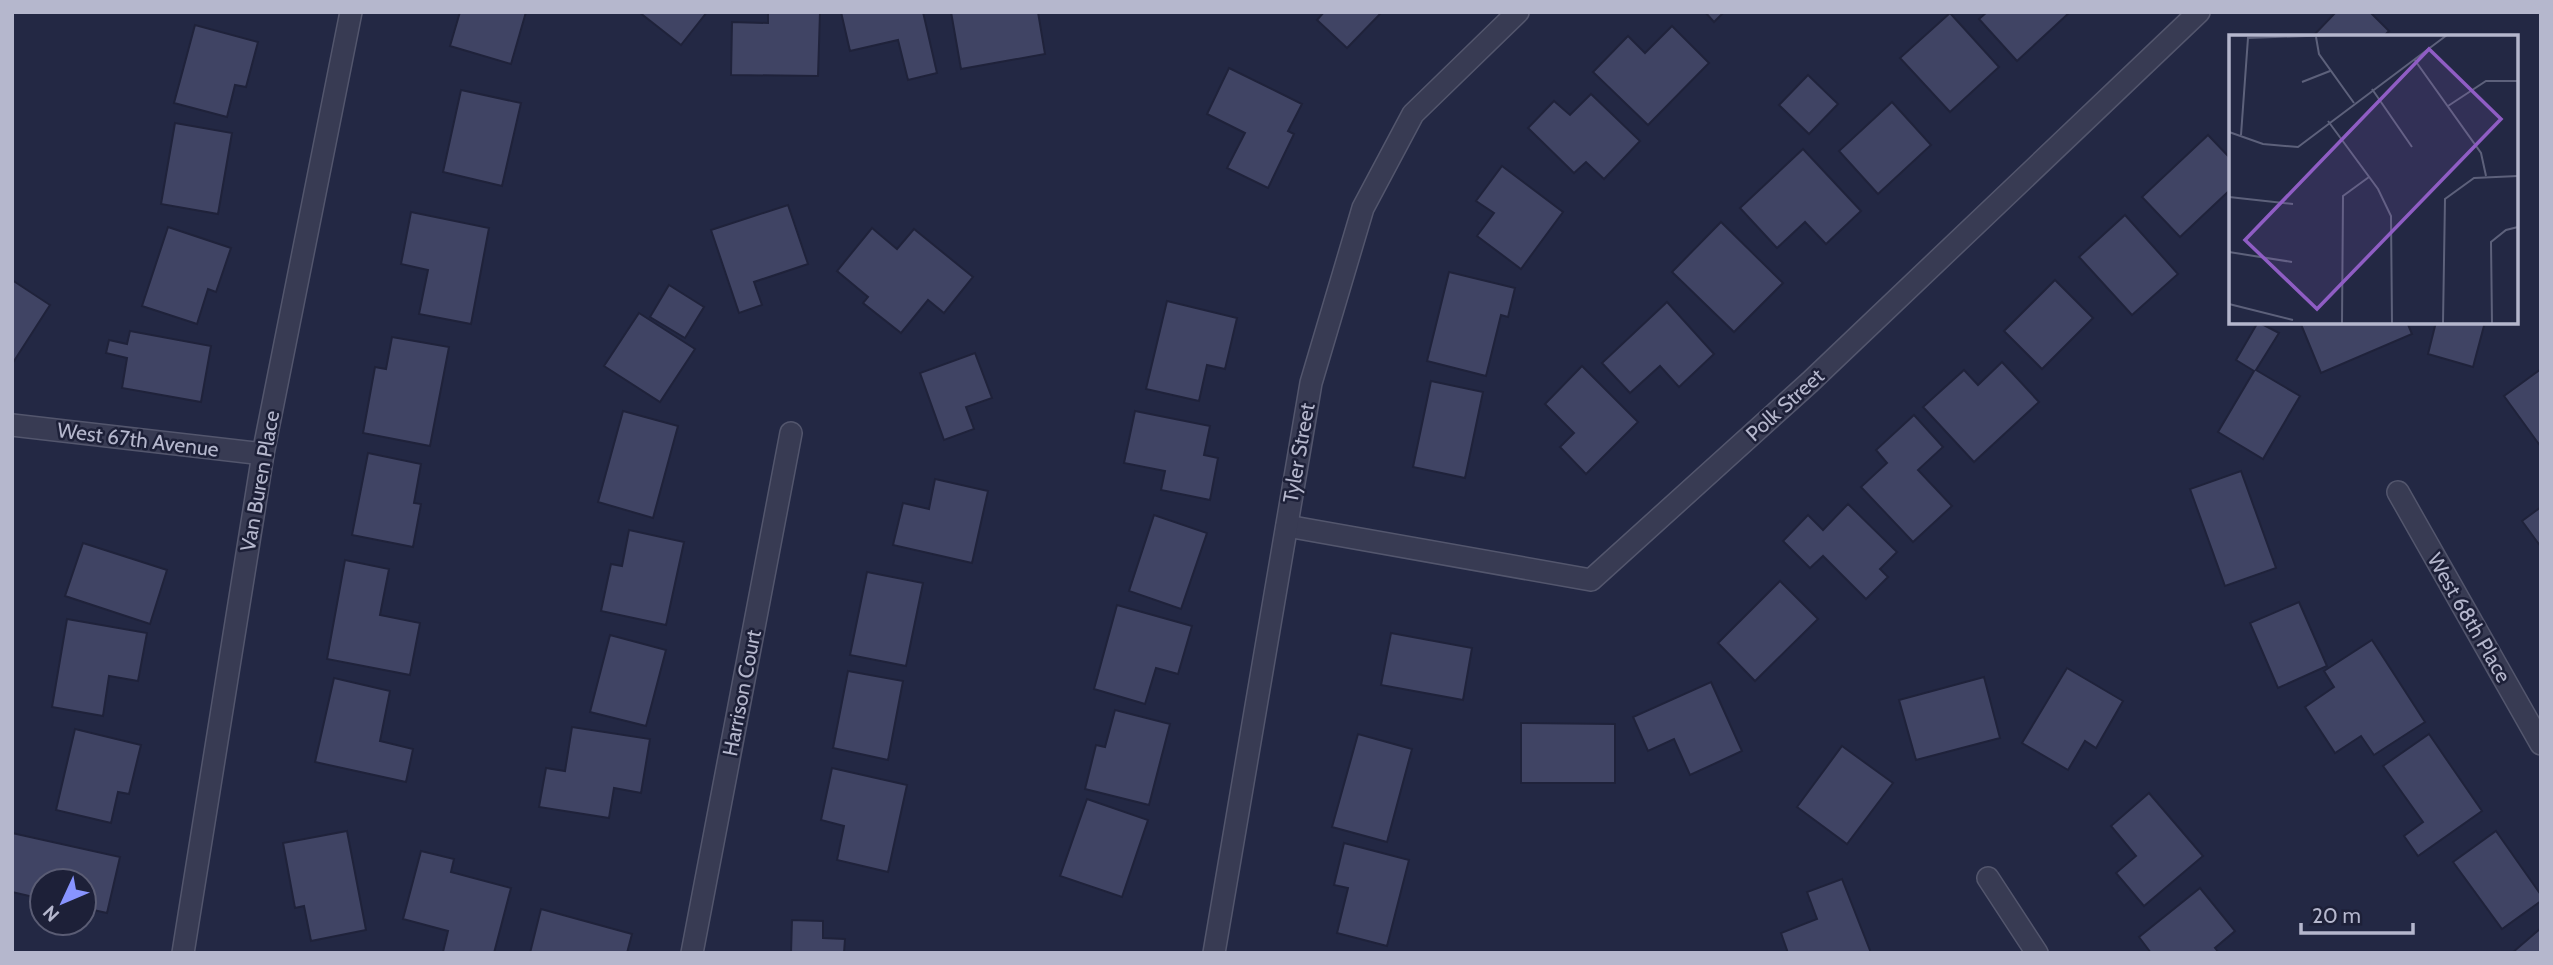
<svg xmlns="http://www.w3.org/2000/svg" width="2553" height="965" font-family="Cabin,sans-serif">
<style>
.building{fill:#404464;stroke:#1f223a;stroke-width:2}
.lines{fill:none;stroke-linecap:round;stroke-linejoin:round}
.minor-casing{stroke:#53566d;stroke-width:24}
.minor{stroke:#383b53;stroke-width:21}
.labels{text-anchor:middle;stroke-width:5;stroke-linejoin:round;paint-order:stroke}
.street-label{font-size:21px;fill:#b5b7cd;stroke:#1d2038}
.inset-road{fill:none;stroke:#5d617b;stroke-width:2}
.view{fill:#8f5dc4;fill-opacity:0.15;stroke:#8f5dc4;stroke-width:3.5}
.inset-edge{fill:none;stroke:#b5b7cd;stroke-width:3.5}
</style>
<rect width="100%" height="100%" fill="#232844"/>
<g class="building">
<path d="M460,12H526L511,64L450,46Z"/>
<path d="M639,12H707L681,45Z"/>
<path d="M768,12H820L818,76L731,75L732,22L768,23Z"/>
<path d="M841,12H923L937,73L908,80L898,40L850,51Z"/>
<path d="M951,12H1038L1045,54L961,69Z"/>
<path d="M1324,12H1382L1347,48L1317,20Z"/>
<path d="M1705,12H1724L1714,22Z"/>
<path d="M1987,12H2070L2017,61L1979,19Z"/>
<path d="M2336,12H2370L2389,31L2383,37H2312Z"/>
<path d="M1950,13L1999,67L1950,112L1900,58Z"/>
<path d="M195,25L258,42L246,87L235,85L227,117L174,103Z"/>
<path d="M1672,26L1709,63L1648,125L1593,72L1628,36L1645,53Z"/>
<path d="M1229,68L1302,104L1288,131L1294,134L1268,188L1227,168L1245,133L1207,114Z"/>
<path d="M1808,75L1838,104L1809,134L1779,105Z"/>
<path d="M461,90L521,103L502,186L443,172Z"/>
<path d="M1591,94L1640,141L1604,179L1586,162L1574,173L1528,128L1554,101L1570,115Z"/>
<path d="M1892,102L1931,145L1878,194L1839,151Z"/>
<path d="M175,123L232,133L218,214L161,204Z"/>
<path d="M2208,135L2231,159V189L2180,237L2142,197Z"/>
<path d="M1803,149L1861,211L1826,244L1805,222L1777,248L1740,208Z"/>
<path d="M1502,166L1563,212L1521,269L1477,236L1494,213L1476,201Z"/>
<path d="M788,205L808,264L754,282L762,305L739,313L711,230Z"/>
<path d="M411,212L489,228L471,324L419,314L428,270L401,264Z"/>
<path d="M2125,215L2178,274L2132,315L2079,257Z"/>
<path d="M1721,222L1783,283L1734,332L1672,272Z"/>
<path d="M168,227L231,248L216,292L208,289L197,324L142,306Z"/>
<path d="M872,228L897,249L914,229L973,277L944,313L928,300L901,333L863,303L868,297L837,271Z"/>
<path d="M1449,272L1515,288L1508,317L1501,315L1486,376L1427,361Z"/>
<path d="M12,280L50,305L14,361L12,359Z"/>
<path d="M2055,280L2093,318L2042,369L2004,331Z"/>
<path d="M669,285L704,307L685,338L650,317Z"/>
<path d="M1167,301L1237,318L1225,369L1207,365L1199,401L1146,389Z"/>
<path d="M1667,302L1714,354L1679,387L1660,366L1630,393L1602,363Z"/>
<path d="M639,313L695,349L660,402L604,366Z"/>
<path d="M2258,322L2279,333L2256,370L2300,396L2263,459L2218,432L2254,371L2236,360Z"/>
<path d="M2300,322H2407L2412,334L2321,373Z"/>
<path d="M2436,322H2485L2473,367L2428,354Z"/>
<path d="M130,331L211,346L201,402L122,388L127,358L106,353L109,340L127,344Z"/>
<path d="M392,337L449,347L430,446L363,433L375,367L386,369Z"/>
<path d="M975,353L992,398L966,407L974,429L944,440L920,373Z"/>
<path d="M2002,362L2039,402L1974,462L1923,407L1964,370L1978,385Z"/>
<path d="M1582,366L1638,422L1586,474L1560,447L1574,433L1545,404Z"/>
<path d="M2541,369V447L2504,396Z"/>
<path d="M1431,381L1483,392L1465,478L1413,467Z"/>
<path d="M623,411L678,426L653,518L598,502Z"/>
<path d="M1135,411L1210,426L1204,455L1218,458L1210,500L1161,490L1165,471L1124,463Z"/>
<path d="M1914,415L1943,447L1918,470L1952,506L1913,542L1861,487L1887,463L1876,450Z"/>
<path d="M368,453L421,464L414,503L421,504L413,547L352,535Z"/>
<path d="M2241,471L2276,568L2225,586L2190,489Z"/>
<path d="M935,479L988,491L972,563L893,545L903,503L929,509Z"/>
<path d="M1848,504L1897,552L1880,569L1888,577L1866,599L1823,556L1810,568L1783,541L1808,515L1823,530Z"/>
<path d="M2541,507V547L2522,521Z"/>
<path d="M1154,515L1207,533L1181,609L1129,591Z"/>
<path d="M629,530L684,542L666,625L601,611L611,564L622,566Z"/>
<path d="M83,543L167,570L150,624L65,596Z"/>
<path d="M345,560L389,569L380,615L420,623L410,675L327,659Z"/>
<path d="M867,572L923,583L906,666L850,655Z"/>
<path d="M1780,581L1818,619L1755,681L1718,643Z"/>
<path d="M2299,602L2327,666L2278,688L2250,623Z"/>
<path d="M1117,605L1192,626L1178,674L1156,668L1145,704L1094,689Z"/>
<path d="M67,619L147,633L138,681L109,676L103,716L52,707Z"/>
<path d="M1391,633L1472,648L1463,700L1381,685Z"/>
<path d="M610,635L666,650L646,726L590,712Z"/>
<path d="M2372,640L2425,722L2374,755L2361,736L2335,753L2305,707L2334,687L2324,671Z"/>
<path d="M2067,668L2123,701L2096,748L2085,741L2068,770L2022,743Z"/>
<path d="M848,671L903,681L888,760L833,748Z"/>
<path d="M1984,677L2000,738L1916,760L1899,700Z"/>
<path d="M334,678L390,691L380,741L413,749L406,782L315,762Z"/>
<path d="M1711,682L1742,751L1690,775L1674,739L1648,751L1633,717Z"/>
<path d="M1115,710L1170,724L1149,805L1085,789L1096,745L1105,747Z"/>
<path d="M1521,723L1615,724V783H1521Z"/>
<path d="M572,727L650,739L641,793L614,788L609,818L539,807L546,768L565,771Z"/>
<path d="M75,729L141,745L129,794L118,792L111,823L56,810Z"/>
<path d="M1358,734L1412,749L1387,842L1332,827Z"/>
<path d="M2429,734L2482,811L2418,856L2404,836L2423,822L2383,766Z"/>
<path d="M1842,746L1893,783L1847,844L1797,807Z"/>
<path d="M832,768L907,785L888,872L837,860L844,826L821,820Z"/>
<path d="M2149,793L2203,856L2144,906L2116,873L2136,856L2111,826Z"/>
<path d="M1087,799L1148,820L1122,897L1060,876Z"/>
<path d="M347,831L366,930L311,941L304,906L295,908L283,843Z"/>
<path d="M2496,831L2541,895V901L2502,929L2453,862Z"/>
<path d="M12,833L120,857L107,913L84,908V881H42V899L12,892Z"/>
<path d="M1344,843L1409,860L1387,946L1337,933L1348,888L1334,885Z"/>
<path d="M421,851L454,859L451,872L511,888L494,953L443,952L448,931L403,919Z"/>
<path d="M1842,879L1871,953H1788L1781,933L1817,919L1807,892Z"/>
<path d="M2200,888L2235,931L2215,948L2219,953H2151L2139,937Z"/>
<path d="M541,909L632,934L627,953H530Z"/>
<path d="M792,920L823,921V938L845,939L844,953H791Z"/>
<path d="M2541,928V953H2512Z"/>
</g>
<g class="lines">
<defs>
<g id="minor">
<path d="M12,425L263,454"/>
<path d="M2398,492L2541,744"/>
<path d="M1287,526L1591,580L1810,382L2199,12"/>
<path d="M1988,878L2037,953"/>
<path d="M183,953L263,454L351,12"/>
<path d="M692,953L791,433"/>
<path d="M1214,953L1311,383L1363,208L1413,114L1518,12"/>
</g>
</defs>
<use href="#minor" class="minor-casing"/>
<use href="#minor" class="minor"/>
</g>
<g class="labels">
<g class="street-label">
<text transform="translate(1785 405) rotate(-42)" y="7">Polk Street</text>
<text transform="translate(138 440) rotate(7)" y="7">West 67th Avenue</text>
<text transform="translate(1299 453) rotate(-80)" y="7">Tyler Street</text>
<text transform="translate(260 481) rotate(-80)" y="7">Van Buren Place</text>
<text transform="translate(2469 618) rotate(60)" y="7">West 68th Place</text>
<text transform="translate(742 693) rotate(-79)" y="7">Harrison Court</text>
</g>
</g>
<g transform="translate(2229 35)">
<rect width="289" height="289" fill="#232844"/>
<path class="inset-road" d="M87,2L90,19L125,68M185,24L252,118L257,141M73,47L101,36M143,54L183,112M219,71L257,46H289M99,86L149,154L162,181L163,288M0,97L34,109L69,112L218,0M12,100L19,3L105,0M0,162L64,169M0,217L63,227M0,269L64,285M113,288L114,161L140,142M214,288L216,164L245,143L289,141M263,288L262,207L277,195L289,192"/>
<path class="view" d="M200,14L272,84L88,274L16,205Z"/>
<rect width="289" height="289" class="inset-edge"/>
</g>
<rect width="2553" height="965" fill="none" stroke="#b5b7cd" stroke-width="28"/>
<g transform="translate(63 902) rotate(226)"><circle r="33" fill="#1d2038" stroke="#5a5c74" stroke-width="2"/>
<path d="M0-5L12 26L0 18L-12 26Z" fill="#8894ff"/>
<text y="-10" font-size="19" font-weight="bold" text-anchor="middle" fill="#b5b7cd">N</text>
</g>
<path d="M2301 923v10h112v-10" fill="none" stroke="#b5b7cd" stroke-width="3.5"/>
<text x="2312" y="923" font-size="21" fill="#b5b7cd" stroke="#1d2038" stroke-width="5" paint-order="stroke">20 m</text>
</svg>
